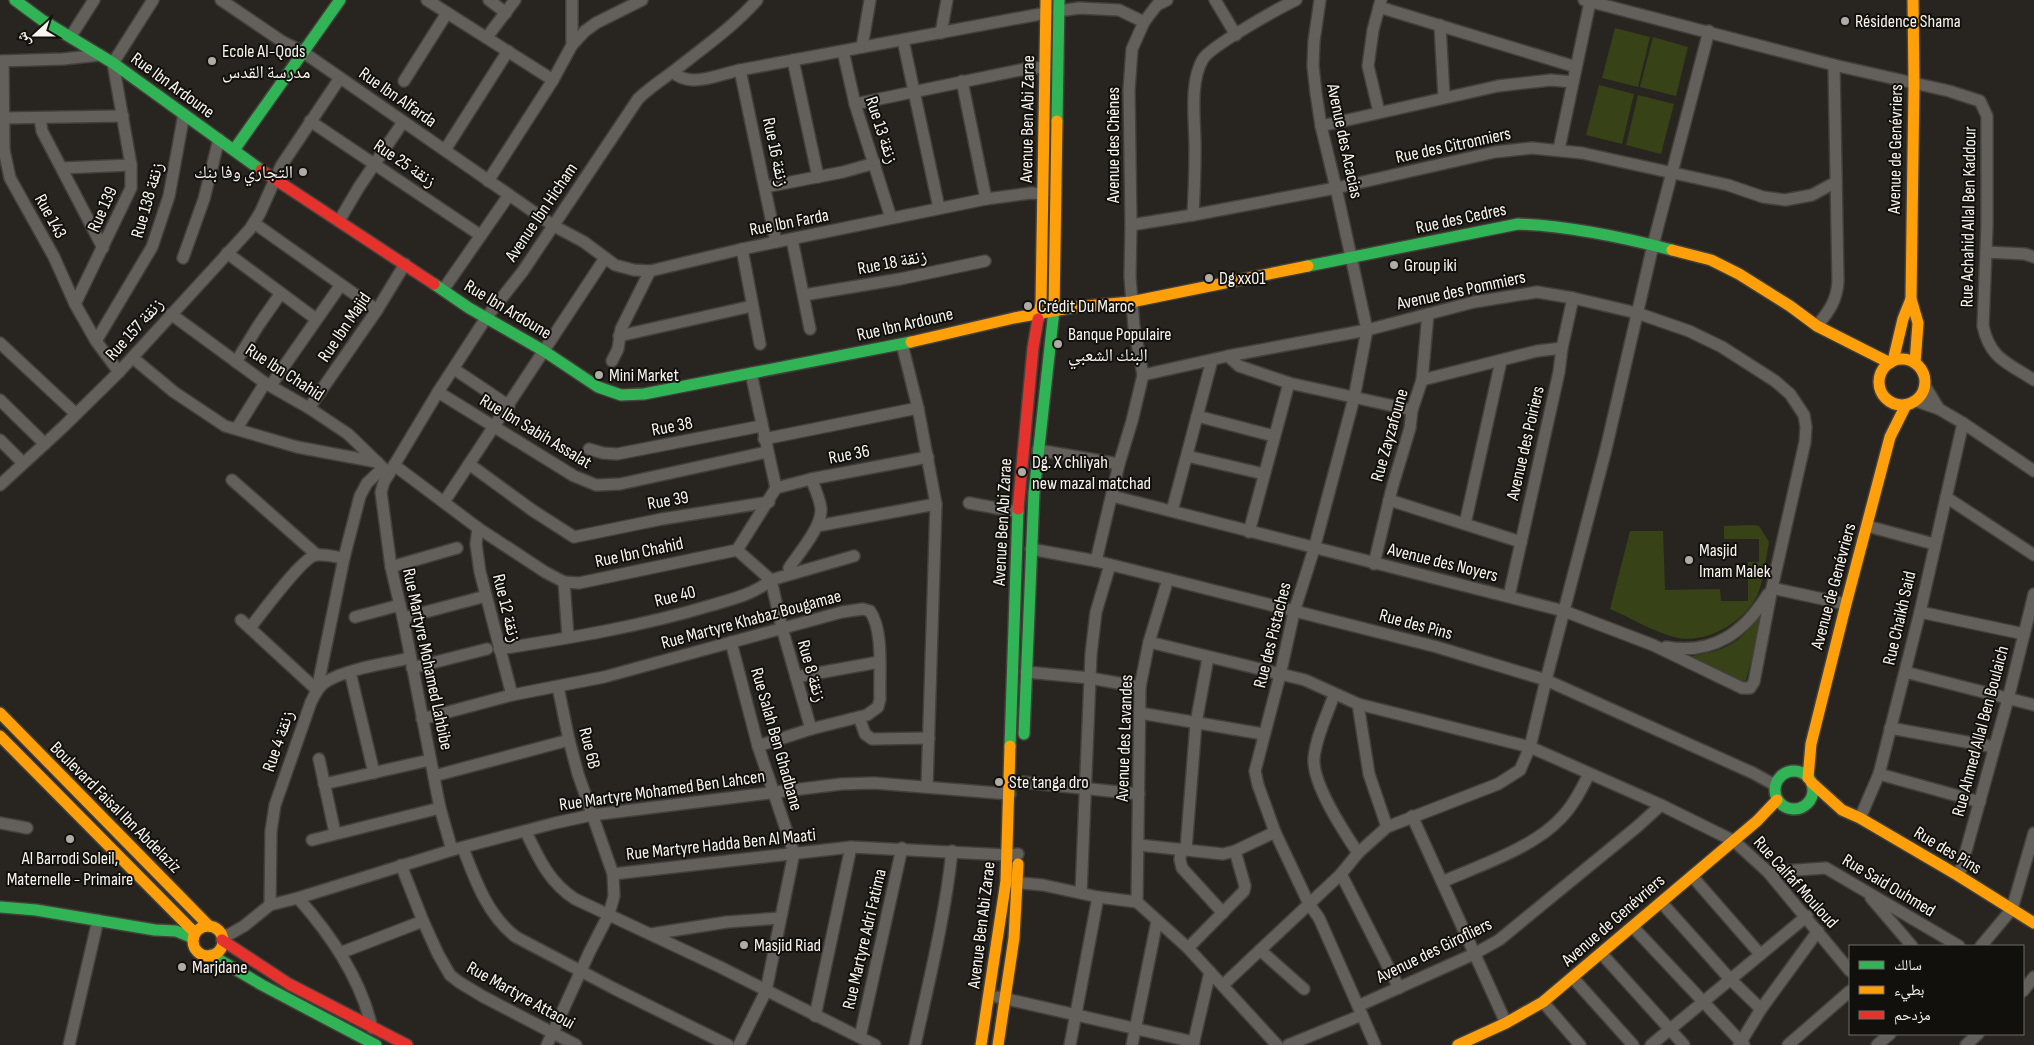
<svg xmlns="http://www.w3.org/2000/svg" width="2034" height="1045" font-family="'Sofia Sans Condensed','Noto Naskh Arabic',sans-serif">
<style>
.green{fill:#374217}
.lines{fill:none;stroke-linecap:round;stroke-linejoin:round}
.street-casing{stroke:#43403b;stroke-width:14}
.fast-casing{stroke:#43403b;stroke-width:14}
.slow-casing{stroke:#43403b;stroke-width:14}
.jam-casing{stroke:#43403b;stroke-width:14}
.street{stroke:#63605c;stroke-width:11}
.fast{stroke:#30b455;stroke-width:11}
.slow{stroke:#ff9f0a;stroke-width:11}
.jam{stroke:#e5322d;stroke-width:11}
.poi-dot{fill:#afaca7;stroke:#12100c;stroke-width:2}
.labels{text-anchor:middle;stroke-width:4;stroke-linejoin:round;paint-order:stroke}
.poi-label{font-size:18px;fill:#f8f5ef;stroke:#12100c;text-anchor:start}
.street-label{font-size:18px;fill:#f8f5ef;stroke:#12100c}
</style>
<rect width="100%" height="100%" fill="#282520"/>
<g class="green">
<path d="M1615,28L1650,37L1638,87L1602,78Z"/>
<path d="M1653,37L1688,47L1676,96L1640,87Z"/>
<path d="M1599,85L1634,94L1622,144L1586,135Z"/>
<path d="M1638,95L1674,104L1661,154L1626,145Z"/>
<path d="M1754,525L1759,526L1769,542C1766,558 1764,576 1759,591C1748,621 1705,646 1674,637C1652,631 1631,618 1610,609L1630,531H1663L1665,590L1720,589L1721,601H1748V562H1759V539H1724V526Z"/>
<path d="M1759,615H1763L1746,680L1743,682L1690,659L1691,656C1725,651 1740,644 1759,615Z"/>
</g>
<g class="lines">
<defs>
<g id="street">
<path d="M221,0L283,42L303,52L554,226L584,242L615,265L634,270L650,271L742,249L986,199L1031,193L1043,194"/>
<path d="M427,0L553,80"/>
<path d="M489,0L506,13"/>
<path d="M1215,0L1236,35"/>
<path d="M1320,0L1314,41L1313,66L1316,93L1321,126L1336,188L1367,330L1354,398L1314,549L1294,612L1280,675L1255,771L1258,785L1275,832L1309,904L1319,918L1358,1006"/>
<path d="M1584,0L1834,65L1949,91L1980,101L1987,116V226L1983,326C1990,359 2008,363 2034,380"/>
<path d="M1379,7L1576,67"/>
<path d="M1059,11L1079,8L1119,10L1144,22"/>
<path d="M1440,25L1444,97"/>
<path d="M941,33L947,0"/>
<path d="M71,36L94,0"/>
<path d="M487,37L515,0"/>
<path d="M903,40L939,208"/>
<path d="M572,45V0"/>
<path d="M862,47L870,0"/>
<path d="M843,51L855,104L891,218"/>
<path d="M793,60L818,177"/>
<path d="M0,61L63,59L100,55"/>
<path d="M3,61L4,150L10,178L54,257L75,304L96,341L119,372"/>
<path d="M740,70L776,242"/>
<path d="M673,72C690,89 720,74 740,70L1046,13"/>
<path d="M404,81L447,13"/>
<path d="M962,81L986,199"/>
<path d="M855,104L1025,69L1045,67"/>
<path d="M1379,112L1368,66L1373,30L1381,0"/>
<path d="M4,118L123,116"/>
<path d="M40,118L42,131L103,248"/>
<path d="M310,121L480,235"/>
<path d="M1321,126L1498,86L1551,80L1573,82"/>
<path d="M1559,149L1590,2"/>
<path d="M445,150L508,51"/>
<path d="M62,168L131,165"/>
<path d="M488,181L553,80L572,45L585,31L596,23L642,0"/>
<path d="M765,187L843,172L875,163"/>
<path d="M1193,215C1194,195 1195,174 1195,154C1196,126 1188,84 1203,59C1211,46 1279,8 1296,0"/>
<path d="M339,221L359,187L403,122"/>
<path d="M254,223L377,310"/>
<path d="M1131,225L1193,215L1336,188L1495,152L1532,148L1582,153L1728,185L1763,197L1785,200L1812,195L1836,182"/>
<path d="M792,239L810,329"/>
<path d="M742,249L760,344"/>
<path d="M1986,252L2025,254L2034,257"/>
<path d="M227,253L316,319"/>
<path d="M183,258L204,199L219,139"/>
<path d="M443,290L509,195"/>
<path d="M804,295L900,279L985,261"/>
<path d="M75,304L131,188V165L113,63L153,0"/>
<path d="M171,314L265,383L309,408L348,434L377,462"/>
<path d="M1817,326C1829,311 1837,301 1838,281L1834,65"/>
<path d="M619,336L752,306"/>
<path d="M96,341L152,247L169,196L184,114"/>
<path d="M0,343L76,414"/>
<path d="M902,344L918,408L936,504L927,787"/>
<path d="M1228,356L1239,366L1289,383L1412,410"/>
<path d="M133,358L174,392L225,426L297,447L377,462L389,474"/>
<path d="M612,361L618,349L621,329L650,271"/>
<path d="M236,362L258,326L281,293"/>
<path d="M454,369L509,406"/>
<path d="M1422,380L1537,351L1562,348"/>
<path d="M271,385L340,286"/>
<path d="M1925,386L1939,409"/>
<path d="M438,392L574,476L596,485L620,484L767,452"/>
<path d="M0,400L45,444"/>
<path d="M1916,401L1939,409L1963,423L2034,471"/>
<path d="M309,408L377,310L405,264"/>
<path d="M1197,416L1274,436"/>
<path d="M237,428L265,383"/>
<path d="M764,439L918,408"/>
<path d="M0,440L23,463"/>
<path d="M589,449L603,453L617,454L761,426"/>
<path d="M1038,450L1119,464"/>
<path d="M1187,456L1264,474"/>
<path d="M469,464L532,510L574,537L662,519L769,502"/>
<path d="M394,465L478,528L545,572L564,582L579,583L737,550L776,488L751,373"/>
<path d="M232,480L317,555"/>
<path d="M0,485L62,428L119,372L250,229L260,213L281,166L340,78"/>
<path d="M776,488L811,479L928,457"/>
<path d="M1112,496L1564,611L1653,645L1742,688H1750L1754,682L1772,588L1805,442L1806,427L1804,415L1790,394L1775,381L1722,347L1689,331L1637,313L1573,298L1537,292L1474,302L1367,330L1228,356L1143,375"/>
<path d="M1946,497L2034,555"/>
<path d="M1389,500L1521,542"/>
<path d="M444,502L605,258"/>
<path d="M969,503L1018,512"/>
<path d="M1172,511L1212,360"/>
<path d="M1465,524L1501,361"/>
<path d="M817,526L936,504"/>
<path d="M1867,526L1934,544"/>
<path d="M478,528L476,544L480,572L512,695"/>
<path d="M1249,532L1289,383"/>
<path d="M1031,549L1096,561L1168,579L1437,647L1546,680L1753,773L1775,785"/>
<path d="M737,550L771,580L782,628L811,729"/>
<path d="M1096,561L1119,464L1132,421L1143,375L1134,327L1130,277L1131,225L1129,90L1132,49L1144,22L1157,5L1167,0"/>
<path d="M1374,564L1392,488L1410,428L1412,410L1422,380L1428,314"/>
<path d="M391,567L457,548"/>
<path d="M789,568C799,553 822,527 821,509C820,499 815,488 811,479"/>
<path d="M564,582L568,637"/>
<path d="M1772,588L1846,604"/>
<path d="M1509,596L1559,372L1562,348L1573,298"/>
<path d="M1920,612L2024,634"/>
<path d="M355,617L400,605"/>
<path d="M403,618L486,596"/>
<path d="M241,620L317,690"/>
<path d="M250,628C260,615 303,557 316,555C324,554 336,557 344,558"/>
<path d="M731,642L758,746L794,853L766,991L739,1045"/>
<path d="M1149,642L1305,680L1358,704L1530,747L1661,805L1734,841L1768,872L1850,971"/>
<path d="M1666,647C1713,655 1744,633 1768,594"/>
<path d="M499,649C570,638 643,626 712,605C733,599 754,594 771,580L854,556"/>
<path d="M412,668L487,649"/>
<path d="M350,672L374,773"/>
<path d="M1026,672L1090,678L1140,687"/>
<path d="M1905,672L2034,705"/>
<path d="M796,677L879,662"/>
<path d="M317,690L344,558L360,496L367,483L383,468"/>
<path d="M1334,695C1327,715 1316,737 1314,758C1312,784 1344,832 1358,853"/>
<path d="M1358,704L1369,774L1387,827"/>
<path d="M1140,713L1263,734"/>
<path d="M859,717L865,734L872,739L929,738"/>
<path d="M422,719L512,695L604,677L842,612L863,609L870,611C884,631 879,674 880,699L878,707L867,715L811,729L758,746"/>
<path d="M1890,728L1994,747"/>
<path d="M319,759L335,833"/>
<path d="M1879,774L1980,802"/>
<path d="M434,776L569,740"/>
<path d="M1022,782L1139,794"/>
<path d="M324,784L430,760"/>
<path d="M1412,816L1506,1023"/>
<path d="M1860,818L1879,774L1920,612L1963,423"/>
<path d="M0,823L27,828"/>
<path d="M526,832C539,859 549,882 575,899L720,967L875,1045"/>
<path d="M312,840L440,808"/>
<path d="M1139,845L1223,854L1235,851L1275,832"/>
<path d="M463,848C475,880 488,916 516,937L613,988L728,1045"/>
<path d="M1181,849L1180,860L1182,868L1223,913"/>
<path d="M1186,849L1196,723L1208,658"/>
<path d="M452,850L440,808L403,618L391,567L381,492L384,482L438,392L486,318L523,271L638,99C649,88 662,80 675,70C703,48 733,27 757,0"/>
<path d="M401,865L423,921L438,954L450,975L459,982L482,996L576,1045"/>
<path d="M1768,872L1826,868L1959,946"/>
<path d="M613,874L851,847L1007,855L1018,854"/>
<path d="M1341,874L1399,988"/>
<path d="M1692,876L1760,954"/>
<path d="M1959,876L2008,699L2034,594"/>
<path d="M1011,882L1043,885L1098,897L1137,902"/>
<path d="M1442,882C1478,866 1533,848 1560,819C1573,806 1581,790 1589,774"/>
<path d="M1081,893L1091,654L1096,612L1110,565"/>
<path d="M298,898C331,935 361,979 372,1028"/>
<path d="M1871,898L1912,946"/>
<path d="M1137,902L1140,687L1149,642L1168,579"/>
<path d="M1137,902L1188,948L1277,1045"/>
<path d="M1661,902L1730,979L1761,1009"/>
<path d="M270,905L271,831L275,805L311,702C315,694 319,685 327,681C350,668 385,664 410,658"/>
<path d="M1633,927L1744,1045"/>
<path d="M651,934L727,922L780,918"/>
<path d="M222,936L230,934L244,926L270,905L298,898L452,850L555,823L592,815L841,784L874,783L1010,794"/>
<path d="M1981,946L2012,909L2034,833"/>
<path d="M1188,948L1244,891L1245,886L1235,851"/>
<path d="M1260,950L1304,989"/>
<path d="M340,953L423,921"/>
<path d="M1601,953L1684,1045"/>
<path d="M1573,978L1633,1045"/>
<path d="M1223,985L1341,874L1358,853L1387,827L1498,784L1520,770L1530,747L1546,680L1606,449L1653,245L1709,31"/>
<path d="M2023,991L2034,977"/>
<path d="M998,997L1194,1042"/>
<path d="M1543,1002L1580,1045"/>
<path d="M1362,1015L1375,1045"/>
<path d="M815,1016L851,847"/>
<path d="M860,1037L902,848"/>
<path d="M69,1045L98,920"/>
<path d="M547,1045L590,951L609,914L614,896L613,874L578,774L569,740L558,687"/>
<path d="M915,1045C929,981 945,917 952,851"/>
<path d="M1070,1045L1098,897"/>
<path d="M1132,1045L1157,921"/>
<path d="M1193,1045L1210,972"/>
<path d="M1288,1045L1362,1015L1358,1006L1474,954L1499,940L1638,826L1661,805"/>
<path d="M1651,1045L1807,916"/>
<path d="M1739,1045L1761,1009L1818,931"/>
<path d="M1788,1045L1850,991"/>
<path d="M1877,1045L1890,1034"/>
<path d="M1966,1045L1978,1034"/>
</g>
<g id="fast">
<path d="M15,0L42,20L113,63L261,170"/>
<path d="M1057,121L1059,0"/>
<path d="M234,150L340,0"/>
<path d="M1308,266L1518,224C1570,226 1622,237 1672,250"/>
<path d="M434,284L469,308L544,351L598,387L621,395L644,394L911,342"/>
<path d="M1024,734L1034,493L1054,310"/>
<path d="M1010,746L1018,509"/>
<circle cx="1794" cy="790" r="19"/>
<path d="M0,907L36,910L155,930L176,931L193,938"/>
<path d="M211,955L262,985L376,1045"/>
</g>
<g id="slow">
<path d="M1913,0L1914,84L1911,299L1918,323L1915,363"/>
<path d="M1672,250L1711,260L1739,274L1790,306L1817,326L1890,363"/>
<path d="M1054,310L1057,121"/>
<path d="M1038,319L1041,303L1046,0"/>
<path d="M911,342L1014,318L1075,307L1131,302L1308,266"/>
<circle cx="1902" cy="382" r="23"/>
<path d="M1893,361L1903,319L1911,299"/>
<path d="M0,713L209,926"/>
<path d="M0,736L195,933"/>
<path d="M1808,778L1811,744L1846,604L1890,437L1906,405"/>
<path d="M1811,782L1842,810L1860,818L1959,876L2034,923"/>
<circle cx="208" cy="941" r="15"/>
<path d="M981,1045L1006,881L1010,746"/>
<path d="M998,1045L1014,938L1018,864"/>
<path d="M1458,1045L1506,1023L1543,1002L1757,821L1777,800"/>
</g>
<g id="jam">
<path d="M261,170L434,284"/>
<path d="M1018,509L1033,348L1038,319"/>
<path d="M222,940L289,984L407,1045"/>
</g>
</defs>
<use href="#street" class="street-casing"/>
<use href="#fast" class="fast-casing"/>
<use href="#slow" class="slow-casing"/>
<use href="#jam" class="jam-casing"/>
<use href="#street" class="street"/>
<use href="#fast" class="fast"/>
<use href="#slow" class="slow"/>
<use href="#jam" class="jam"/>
</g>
<g class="poi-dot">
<circle cx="1845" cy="21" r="5"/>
<circle cx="212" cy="61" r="5"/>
<circle cx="303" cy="172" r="5"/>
<circle cx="1394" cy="265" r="5"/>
<circle cx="1209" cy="278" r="5"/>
<circle cx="1028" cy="306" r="5"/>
<circle cx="1058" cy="344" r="5"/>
<circle cx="599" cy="375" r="5"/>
<circle cx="1022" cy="472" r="5"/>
<circle cx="1689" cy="560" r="5"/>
<circle cx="999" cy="782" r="5"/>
<circle cx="70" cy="839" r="5"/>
<circle cx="744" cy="945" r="5"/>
<circle cx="182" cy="967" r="5"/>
</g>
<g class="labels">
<g class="poi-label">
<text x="1855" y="27">Résidence Shama</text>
<text x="222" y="57">Ecole Al-Qods<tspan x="222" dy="21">مدرسة القدس</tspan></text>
<text x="293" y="178" text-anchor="end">التجاري وفا بنك</text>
<text x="1404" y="271">Group iki</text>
<text x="1219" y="284">Dg xx01</text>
<text x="1038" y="312">Crédit Du Maroc</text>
<text x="1068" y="340">Banque Populaire<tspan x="1068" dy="21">البنك الشعبي</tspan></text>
<text x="609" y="381">Mini Market</text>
<text x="1032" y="468">Dg. X chliyah<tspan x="1032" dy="21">new mazal matchad</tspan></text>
<text x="1699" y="556">Masjid<tspan x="1699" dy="21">Imam Malek</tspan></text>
<text x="1009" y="788">Ste tanga dro</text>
<text x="70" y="864" text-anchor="middle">Al Barrodi Soleil,<tspan x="70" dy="21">Maternelle - Primaire</tspan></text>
<text x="754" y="951">Masjid Riad</text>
<text x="192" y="973">Marjdane</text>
</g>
<g class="street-label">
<text transform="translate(173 85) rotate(36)" y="6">Rue Ibn Ardoune</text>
<text transform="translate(398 97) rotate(35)" y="6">Rue Ibn Alfarda</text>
<text transform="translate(1027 119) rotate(-89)" y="6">Avenue Ben Abi Zarae</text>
<text transform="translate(882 130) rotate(72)" y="6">Rue 13 زنقة</text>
<text transform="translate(1345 141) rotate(78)" y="6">Avenue des Acacias</text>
<text transform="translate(1113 145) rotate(-90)" y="6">Avenue des Chênes</text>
<text transform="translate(1453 145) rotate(-12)" y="6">Rue des Citronniers</text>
<text transform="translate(1895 149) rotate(-89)" y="6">Avenue de Genévriers</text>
<text transform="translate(776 152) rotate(78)" y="6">Rue 16 زنقة</text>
<text transform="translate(405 163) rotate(34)" y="6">Rue 25 زنقة</text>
<text transform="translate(147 200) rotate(-74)" y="6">Rue 138 زنقة</text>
<text transform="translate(102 209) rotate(-66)" y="6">Rue 139</text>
<text transform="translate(541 212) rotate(-56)" y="6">Avenue Ibn Hicham</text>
<text transform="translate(51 216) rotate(61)" y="6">Rue 143</text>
<text transform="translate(1968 217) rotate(-89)" y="6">Rue Achahid Allal Ben Kaddour</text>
<text transform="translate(1461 218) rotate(-12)" y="6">Rue des Cedres</text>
<text transform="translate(789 222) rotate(-11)" y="6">Rue Ibn Farda</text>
<text transform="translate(892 262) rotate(-11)" y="6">Rue 18 زنقة</text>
<text transform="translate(1461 290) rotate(-12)" y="6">Avenue des Pommiers</text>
<text transform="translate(508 309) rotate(31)" y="6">Rue Ibn Ardoune</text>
<text transform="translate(905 324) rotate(-13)" y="6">Rue Ibn Ardoune</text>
<text transform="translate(344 327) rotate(-56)" y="6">Rue Ibn Majid</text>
<text transform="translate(134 329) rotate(-48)" y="6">Rue 157 زنقة</text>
<text transform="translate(285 372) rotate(33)" y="6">Rue Ibn Chahid</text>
<text transform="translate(672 426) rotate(-11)" y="6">Rue 38</text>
<text transform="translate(536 431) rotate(31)" y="6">Rue Ibn Sabih Assalat</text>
<text transform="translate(1389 435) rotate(-74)" y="6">Rue Zayzafoune</text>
<text transform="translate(1525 443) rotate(-77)" y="6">Avenue des Poiriers</text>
<text transform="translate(849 454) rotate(-11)" y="6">Rue 36</text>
<text transform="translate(668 500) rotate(-10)" y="6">Rue 39</text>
<text transform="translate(1002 522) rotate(-87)" y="6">Avenue Ben Abi Zarae</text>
<text transform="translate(639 552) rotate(-12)" y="6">Rue Ibn Chahid</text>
<text transform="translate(1443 562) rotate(14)" y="6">Avenue des Noyers</text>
<text transform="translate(1833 586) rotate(-75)" y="6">Avenue de Genévriers</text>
<text transform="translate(675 596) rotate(-14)" y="6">Rue 40</text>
<text transform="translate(507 608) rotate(76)" y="6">Rue 12 زنقة</text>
<text transform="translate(1899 618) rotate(-77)" y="6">Rue Chaikh Said</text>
<text transform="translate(751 619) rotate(-15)" y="6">Rue Martyre Khabaz Bougamae</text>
<text transform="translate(1416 624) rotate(15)" y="6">Rue des Pins</text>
<text transform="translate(1272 635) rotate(-76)" y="6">Rue des Pistaches</text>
<text transform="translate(428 659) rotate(78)" y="6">Rue Martyre Mohamed Lahbibe</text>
<text transform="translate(812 671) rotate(74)" y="6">Rue 8 زنقة</text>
<text transform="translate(1980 731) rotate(-75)" y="6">Rue Ahmed Allal Ben Boulaich</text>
<text transform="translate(1124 738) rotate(-88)" y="6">Avenue des Lavandes</text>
<text transform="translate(777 739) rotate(74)" y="6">Rue Salah Ben Ghadbane</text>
<text transform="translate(278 741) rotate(-71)" y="6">Rue 4 زنقة</text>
<text transform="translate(590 748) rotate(76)" y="6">Rue 6B</text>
<text transform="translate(662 790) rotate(-8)" y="6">Rue Martyre Mohamed Ben Lahcen</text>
<text transform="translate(116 807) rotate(45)" y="6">Boulevard Faisal Ibn Abdelaziz</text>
<text transform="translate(721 844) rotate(-6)" y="6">Rue Martyre Hadda Ben Al Maati</text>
<text transform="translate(1948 850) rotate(31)" y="6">Rue des Pins</text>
<text transform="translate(1796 882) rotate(48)" y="6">Rue Calfaf Mouloud</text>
<text transform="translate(1889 885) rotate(31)" y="6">Rue Said Ouhmed</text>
<text transform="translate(1613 920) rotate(-41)" y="6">Avenue de Genévriers</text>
<text transform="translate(981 925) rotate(-83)" y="6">Avenue Ben Abi Zarae</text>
<text transform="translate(864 939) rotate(-77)" y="6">Rue Martyre Adri Fatima</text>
<text transform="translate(1434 950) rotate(-26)" y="6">Avenue des Girofliers</text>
<text transform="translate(521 995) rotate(29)" y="6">Rue Martyre Attaoui</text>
</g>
</g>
<rect x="1849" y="945" width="175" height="90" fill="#12100c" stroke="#6e6c67"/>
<rect x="1859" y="961" width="25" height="8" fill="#30b455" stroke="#6e6c67"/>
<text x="1894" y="970" font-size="15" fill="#f8f5ef">سالك</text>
<rect x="1859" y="986" width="25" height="8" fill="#ff9f0a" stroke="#6e6c67"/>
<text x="1894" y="995" font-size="15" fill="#f8f5ef">بطيء</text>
<rect x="1859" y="1011" width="25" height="8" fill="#e5322d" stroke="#6e6c67"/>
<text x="1894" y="1020" font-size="15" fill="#f8f5ef">مزدحم</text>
<g transform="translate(35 35) rotate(249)" stroke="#12100c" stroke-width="4" paint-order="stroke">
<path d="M0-4L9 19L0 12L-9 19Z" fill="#f8f5ef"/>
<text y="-8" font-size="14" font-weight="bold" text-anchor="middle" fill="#f8f5ef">ش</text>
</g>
</svg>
